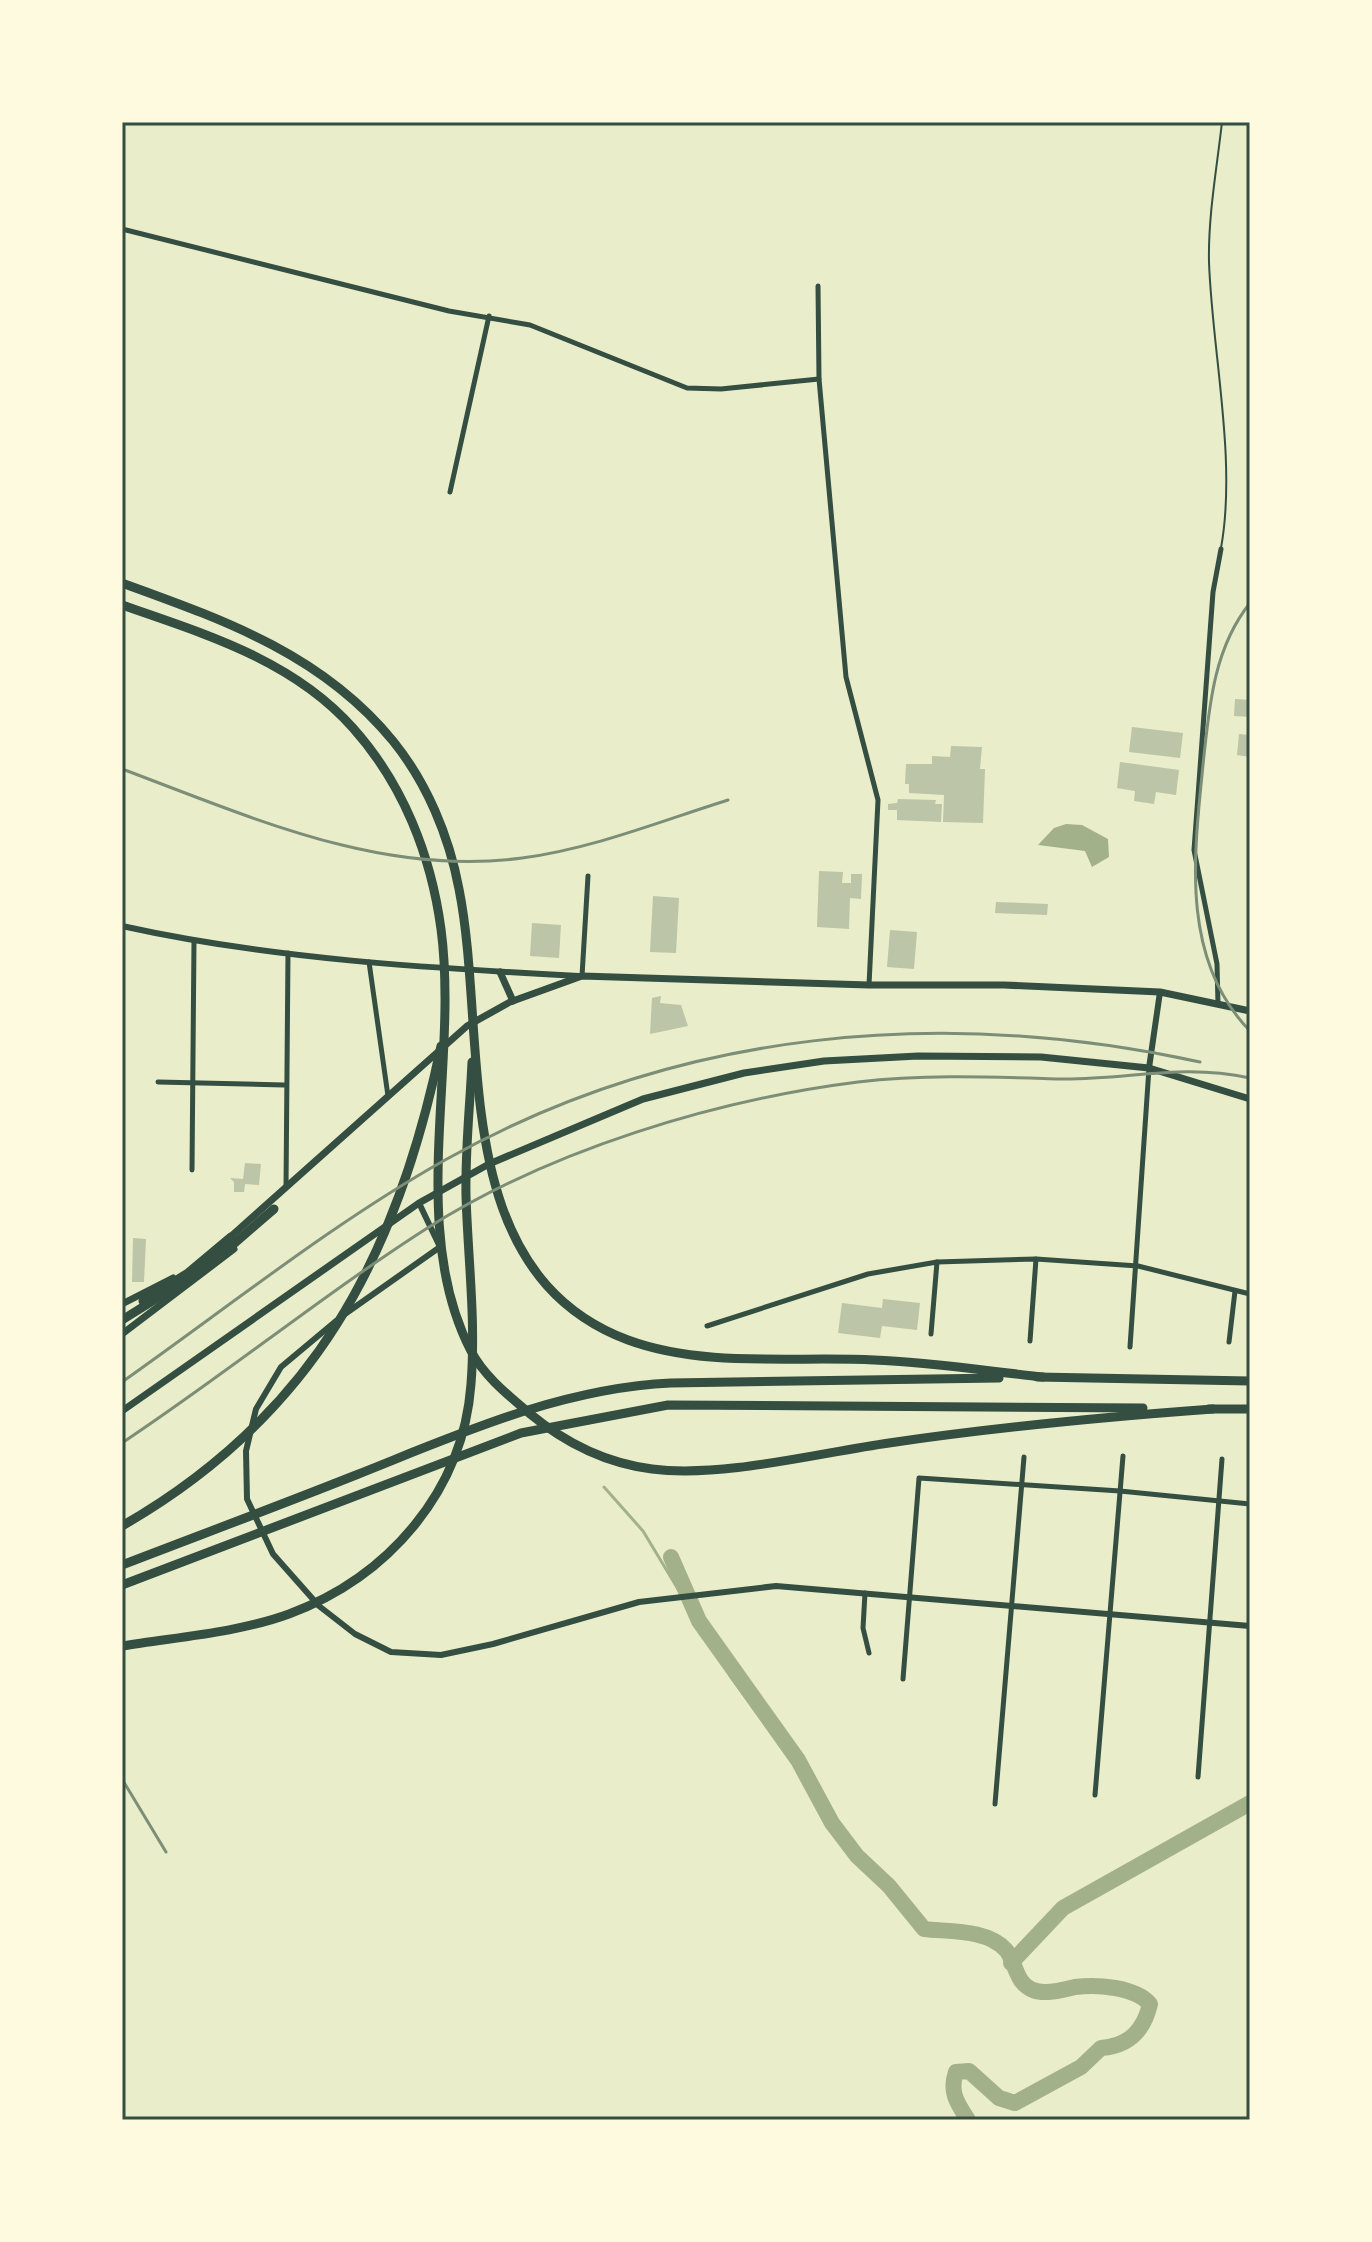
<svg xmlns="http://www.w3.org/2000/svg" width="1372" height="2242" font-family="'Zilla Slab',serif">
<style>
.water{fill:#a3b18a}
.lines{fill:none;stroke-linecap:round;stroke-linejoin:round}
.stream{stroke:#a3b18a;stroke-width:3}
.river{stroke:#a3b18a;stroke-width:16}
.building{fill:#bcc5a7}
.service{stroke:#344e41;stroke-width:2}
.minor{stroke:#344e41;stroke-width:5}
.tertiary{stroke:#344e41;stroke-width:6}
.primary{stroke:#344e41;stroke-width:7}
.motorway{stroke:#344e41;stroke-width:9}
.rail{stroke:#7c8e77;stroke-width:3}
.neatline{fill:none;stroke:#344e41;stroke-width:3}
</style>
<rect width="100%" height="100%" fill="#e9edc9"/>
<path class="water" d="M1066,824L1082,825L1108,839L1109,857L1092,867L1085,851L1038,845L1054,828Z"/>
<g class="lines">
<path class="stream" d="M604,1487L643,1531L731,1677L839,1826"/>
<g class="river">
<path d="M671,1557L699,1621L798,1760L832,1823L857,1856L889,1886L924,1929C950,1932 987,1929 1006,1950C1016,1962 1015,1983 1033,1990C1045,1995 1063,1990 1075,1987C1097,1984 1135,1987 1150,2004C1144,2030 1129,2046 1101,2048L1081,2067L1015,2103L999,2098L969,2071L956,2072C949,2092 957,2103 968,2120"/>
<path d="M1011,1963L1063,1908L1250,1803"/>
</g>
</g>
<g class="building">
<path d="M1235,699L1250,700V717L1234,716Z"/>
<path d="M1132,727L1183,733L1180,758L1129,752Z"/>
<path d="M1239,734L1250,735V757L1237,755Z"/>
<path d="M951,746L982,747L980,769H985L983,823L943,822L944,795L909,793V784H905L906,764H932V756L950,757Z"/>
<path d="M1120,762L1179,770L1176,795L1156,792L1154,804L1134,801L1135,791L1117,788Z"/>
<path d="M898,799L936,800L935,804H942L941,822L897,820V810H888V804L897,803Z"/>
<path d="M819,871L843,872L842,883H851V874H862L861,899L850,898L849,929L817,927Z"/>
<path d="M653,896L679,898L676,953L650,952Z"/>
<path d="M996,902L1048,904L1047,915L995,913Z"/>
<path d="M532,923L561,925L559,958L530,956Z"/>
<path d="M890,930L917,932L914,969L887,967Z"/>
<path d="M661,996L660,1003L681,1005L688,1026L650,1034L652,998Z"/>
<path d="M245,1163L261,1164L259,1185L245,1184L244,1192H234V1182L230,1178L243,1179Z"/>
<path d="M133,1238L146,1239L144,1282H132Z"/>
<path d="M883,1299L920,1303L917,1330L882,1326L880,1338L838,1333L842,1303L882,1308Z"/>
</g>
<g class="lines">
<path class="service" d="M1221,548C1237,460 1212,351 1209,262C1208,216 1217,167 1222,122"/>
<g class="minor">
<path d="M122,229L449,311L530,325L687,388L721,389L819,379"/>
<path d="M818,286L819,379L846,677L878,800L869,985"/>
<path d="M450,492L489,316"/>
<path d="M369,962L388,1096"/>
<path d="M582,976L588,876"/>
<path d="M1218,1004L1217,964L1194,850L1213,592L1221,549"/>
<path d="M158,1082L284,1085"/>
<path d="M192,1170L194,940"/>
<path d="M286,1188L288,953"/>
<path d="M707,1326L868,1274L937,1262L1036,1259L1138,1266L1250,1294"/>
<path d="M931,1334L937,1262"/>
<path d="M1030,1341L1036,1259"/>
<path d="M1229,1342L1235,1291"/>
<path d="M1130,1347L1149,1068"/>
<path d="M865,1593L863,1628L869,1653"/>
<path d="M903,1679L919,1478L1120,1491L1250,1504"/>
<path d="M1198,1777L1222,1459"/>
<path d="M1095,1795L1123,1456"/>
<path d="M995,1804L1024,1457"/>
</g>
<g class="tertiary">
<path d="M122,926C271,959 427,968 579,976"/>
<path d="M1149,1068L1160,992"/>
<path d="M345,1314L440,1247L419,1203"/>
<path d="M336,1321L281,1367L256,1409L246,1451L247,1499L273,1554L319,1606L355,1634L391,1652L441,1655L493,1644L639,1602L776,1586L1250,1626"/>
</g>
<g class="primary">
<path d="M500,972L513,1001"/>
<path d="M229,1238L467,1026L510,1002L582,976L869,985H1004L1160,992L1250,1011"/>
<path d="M122,1304L173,1278"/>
<path d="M122,1334L234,1249"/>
<path d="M122,1411L419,1203L489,1164L643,1099L744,1073L824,1061L918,1056L1041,1057L1149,1068L1250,1099"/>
</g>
<g class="motorway">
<path d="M122,583C224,620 322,654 393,741C427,783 449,836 459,889C489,1039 445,1271 628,1340C704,1368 794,1356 874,1360C930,1362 987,1371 1043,1377"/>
<path d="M122,605C205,634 293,660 353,728C403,784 431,855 441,929C459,1064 407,1228 471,1351C484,1376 508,1395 529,1413C565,1443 605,1463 652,1469C723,1478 818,1453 889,1443C997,1427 1104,1417 1213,1409"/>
<path d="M143,1301L188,1273L231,1237"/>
<path d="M122,1320L207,1267L274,1209"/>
<path d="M1037,1377L1250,1381"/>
<path d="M1209,1409H1250"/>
<path d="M122,1526C314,1416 397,1257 441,1046"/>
<path d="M122,1565C200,1535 278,1506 356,1475C457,1435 560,1388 671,1383L999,1378"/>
<path d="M122,1585L521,1433L668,1405L1143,1408"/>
<path d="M122,1646C176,1637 237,1633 289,1614C388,1577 463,1492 471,1384C476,1321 468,1259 466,1196C465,1151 470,1106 472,1062"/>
</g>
<g class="rail">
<path d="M1250,603C1213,649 1209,709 1203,765C1194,855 1180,959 1250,1031"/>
<path d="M122,769C251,817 381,877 522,858C592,849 661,821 728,800"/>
<path d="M122,1382C227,1308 333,1223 445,1160C678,1029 942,1006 1200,1062"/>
<path d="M122,1443C226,1374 324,1294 429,1227C551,1150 715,1100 858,1082C925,1074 993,1077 1060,1079C1129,1080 1180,1063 1250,1078"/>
<path d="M122,1779L166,1852"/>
</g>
</g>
<rect width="1372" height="2242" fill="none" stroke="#fefae0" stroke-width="248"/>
<rect x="124" y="124" width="1124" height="1994" class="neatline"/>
</svg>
